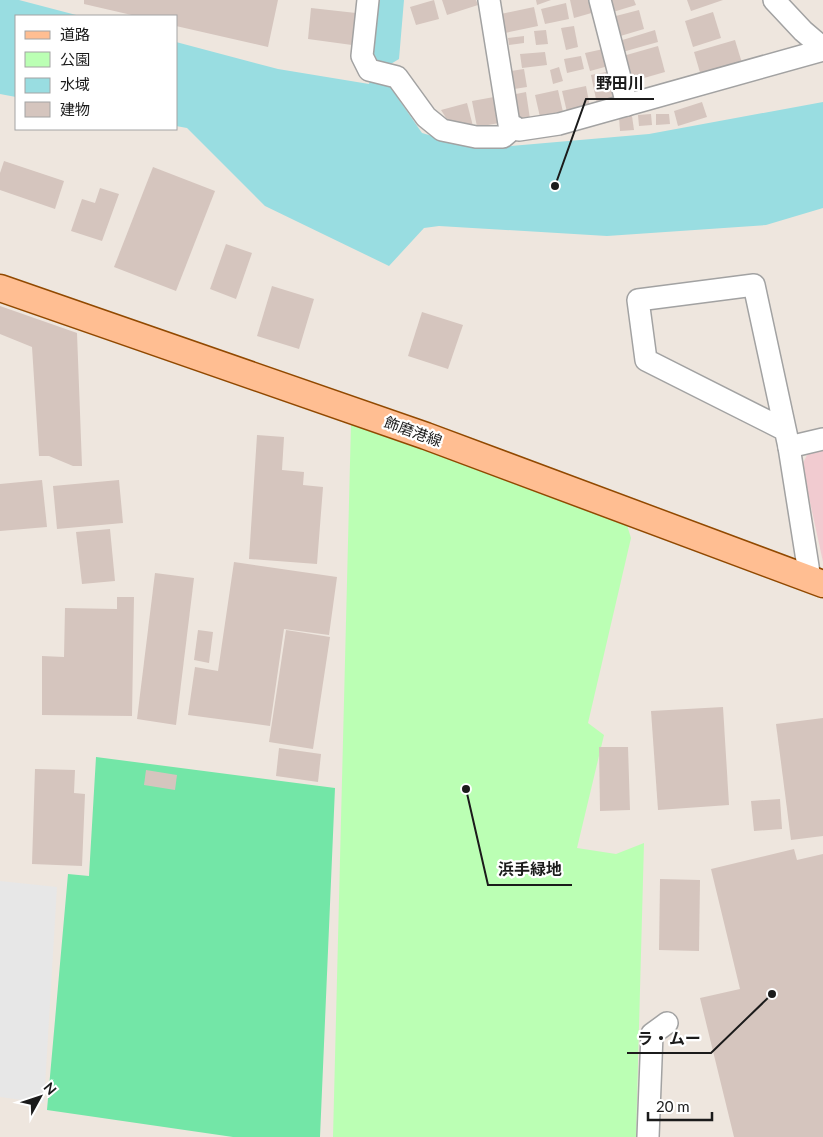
<svg xmlns="http://www.w3.org/2000/svg" width="823" height="1137" font-family="Lato,'Noto Sans JP',sans-serif">
<style>
.commercial{fill:#f1cbd0}
.park{fill:#bbffb4}
.pitch{fill:#73e6a7}
.parking{fill:#e7e7e7}
.water{fill:#99dde1}
.building{fill:#d5c5be}
.lines{fill:none;stroke-linecap:round;stroke-linejoin:round}
.minor-casing{stroke:#a2a2a2;stroke-width:24}
.major-casing{stroke:#914900;stroke-width:29}
.minor{stroke:#fff;stroke-width:21}
.major{stroke:#ffbe92;stroke-width:26}
.labels{text-anchor:middle;stroke-width:4.5;stroke-linejoin:round;paint-order:stroke}
.street-label{font-size:15px;fill:#1b1b1b;stroke:#fff}
.leader{fill:none;stroke:#1b1b1b;stroke-width:2}
.callout-dot{fill:#1b1b1b;stroke:#fff;stroke-width:2}
.callout-label{font-size:16px;text-anchor:middle;font-weight:bold;fill:#1b1b1b;stroke:#fff;stroke-width:4.5;stroke-linejoin:round;paint-order:stroke}
</style>
<rect width="100%" height="100%" fill="#eee6de"/>
<path class="commercial" d="M823,448V562L802,465L809,451Z"/>
<path class="park" d="M351,423L626,522L631,538L588,723L604,735L577,848L616,854L644,843L636,1137H333Z"/>
<path class="pitch" d="M96,757L335,788L320,1137H233L47,1110L68,874L89,876Z"/>
<path class="parking" d="M0,881L57,887L44,1103L0,1097Z"/>
<g class="water">
<path d="M0,0H19L80,16H16V97L0,94Z"/>
<path d="M376,0H404L399,59L389,65L391,88L422,133L477,149L649,134L823,102V208L766,225L607,236L439,226L424,228L389,266L265,206L187,128L176,126V42L278,69L369,84L376,59L371,55Z"/>
</g>
<g class="building">
<path d="M84,0H278L268,47L176,26V16H136L84,4Z"/>
<path d="M434,0L439,19L416,25L410,7Z"/>
<path d="M442,0H476L478,5L447,15Z"/>
<path d="M536,0H551L537,5Z"/>
<path d="M570,0H592L595,12L574,18Z"/>
<path d="M610,0H634L636,5L613,12Z"/>
<path d="M687,0H723L691,11Z"/>
<path d="M566,3L569,19L545,24L541,9Z"/>
<path d="M534,7L538,26L505,33L501,14Z"/>
<path d="M311,8L356,13L352,45L308,39Z"/>
<path d="M639,10L644,29L617,37L612,17Z"/>
<path d="M713,12L721,38L693,47L685,21Z"/>
<path d="M574,26L578,47L566,50L561,28Z"/>
<path d="M546,30L548,44L536,45L534,31Z"/>
<path d="M655,30L658,42L619,53L616,42Z"/>
<path d="M524,36V43L509,45L508,38Z"/>
<path d="M735,40L742,63L701,76L694,52Z"/>
<path d="M658,46L665,72L630,82L623,56Z"/>
<path d="M608,48L612,65L590,71L585,53Z"/>
<path d="M545,52L547,65L522,68L520,54Z"/>
<path d="M581,56L584,69L567,73L564,59Z"/>
<path d="M559,67L563,81L553,84L550,70Z"/>
<path d="M524,69L527,87L514,89L511,71Z"/>
<path d="M611,71L616,100L597,104L591,75Z"/>
<path d="M586,86L590,107L567,112L562,91Z"/>
<path d="M558,90L563,112L540,117L535,95Z"/>
<path d="M526,92L530,119L516,121L511,95Z"/>
<path d="M494,97L499,123L477,127L472,101Z"/>
<path d="M702,102L707,117L678,126L674,111Z"/>
<path d="M467,103L473,126L450,124L441,110Z"/>
<path d="M651,114L652,125L639,126L638,115Z"/>
<path d="M656,114H669L670,124L656,125Z"/>
<path d="M632,116L634,130L620,131L619,117Z"/>
<path d="M4,161L64,181L55,209L0,190V173Z"/>
<path d="M153,167L215,191L176,291L114,267Z"/>
<path d="M100,188L119,194L102,241L71,231L82,199L95,203Z"/>
<path d="M226,244L252,253L236,299L210,289Z"/>
<path d="M272,286L314,299L299,349L257,336Z"/>
<path d="M0,306L77,333L82,466H73L49,456H39L32,347L0,334Z"/>
<path d="M422,312L463,325L448,369L408,356Z"/>
<path d="M257,435L284,437L282,470L304,472L303,485L323,487L317,564L249,559Z"/>
<path d="M42,480L47,527L0,531V484Z"/>
<path d="M119,480L123,523L57,529L53,486Z"/>
<path d="M110,529L115,581L82,584L76,532Z"/>
<path d="M234,562L337,577L329,635L284,629L270,726L188,715L195,667L218,671Z"/>
<path d="M155,573L194,578L176,725L137,719Z"/>
<path d="M117,597H134L132,716L42,715V656L64,657L65,608L117,609Z"/>
<path d="M198,630L213,632L209,663L194,660Z"/>
<path d="M286,630L330,637L313,749L269,742Z"/>
<path d="M723,707L729,805L658,810L651,711Z"/>
<path d="M823,718V836L791,840L776,724Z"/>
<path d="M599,747H628L630,810L600,811Z"/>
<path d="M279,748L321,754L318,782L276,776Z"/>
<path d="M35,769L75,770L74,793L85,794L82,866L32,864Z"/>
<path d="M146,770L177,775L175,790L144,785Z"/>
<path d="M780,799L782,829L754,831L751,801Z"/>
<path d="M794,849L797,860L823,854V1137H734L700,998L740,989L711,869Z"/>
<path d="M660,879L700,880L699,951L659,950Z"/>
</g>
<g class="lines">
<defs>
<g id="minor">
<path d="M368,0L362,56L369,70L397,77L426,117L442,130L476,137H503L515,127"/>
<path d="M489,0L509,124L519,130L559,124L823,50"/>
<path d="M600,0L627,105"/>
<path d="M774,0L803,31L823,48"/>
<path d="M785,430L646,360L638,300L754,285L789,447L810,579"/>
<path d="M789,447L823,439"/>
<path d="M648,1137L652,1034L667,1023"/>
</g>
<path id="major" d="M0,288L426,436L823,584"/>
</defs>
<use href="#minor" class="minor-casing"/>
<use href="#major" class="major-casing"/>
<use href="#minor" class="minor"/>
<use href="#major" class="major"/>
</g>
<g class="labels">
<g class="street-label">
<text transform="translate(413 432) rotate(20)" y="5">飾磨港線</text>
</g>
</g>
<path class="leader" d="M555 186L586 99H654M466 789L488 885H572M772 994L711 1053H627"/>
<g class="callout-dot">
<circle cx="555" cy="186" r="5"/>
<circle cx="466" cy="789" r="5"/>
<circle cx="772" cy="994" r="5"/>
</g>
<g class="callout-label">
<text x="620" y="89">野田川</text>
<text x="530" y="875">浜手緑地</text>
<text x="669" y="1044">ラ・ムー</text>
</g>
<rect x="15" y="15" width="162" height="115" fill="#ffffff" stroke="#a4a4a4"/>
<rect x="25" y="31" width="25" height="8" fill="#ffbe92" stroke="#a4a4a4"/>
<text x="60" y="40" font-size="15" fill="#1b1b1b">道路</text>
<rect x="25" y="52" width="25" height="15" fill="#bbffb4" stroke="#a4a4a4"/>
<text x="60" y="65" font-size="15" fill="#1b1b1b">公園</text>
<rect x="25" y="78" width="25" height="15" fill="#99dde1" stroke="#a4a4a4"/>
<text x="60" y="90" font-size="15" fill="#1b1b1b">水域</text>
<rect x="25" y="102" width="25" height="15" fill="#d5c5be" stroke="#a4a4a4"/>
<text x="60" y="115" font-size="15" fill="#1b1b1b">建物</text>
<g transform="translate(40 1097) rotate(50)" stroke="#ffffff" stroke-width="4" paint-order="stroke">
<path d="M0-4L9 19L0 12L-9 19Z" fill="#1b1b1b"/>
<text y="-8" font-size="14" font-weight="bold" text-anchor="middle" fill="#1b1b1b">N</text>
</g>
<path d="M648 1112v8h64v-8" fill="none" stroke="#1b1b1b" stroke-width="2.5"/>
<text x="656" y="1112" font-size="15" fill="#1b1b1b" stroke="#ffffff" stroke-width="4" paint-order="stroke">20 m</text>
</svg>
